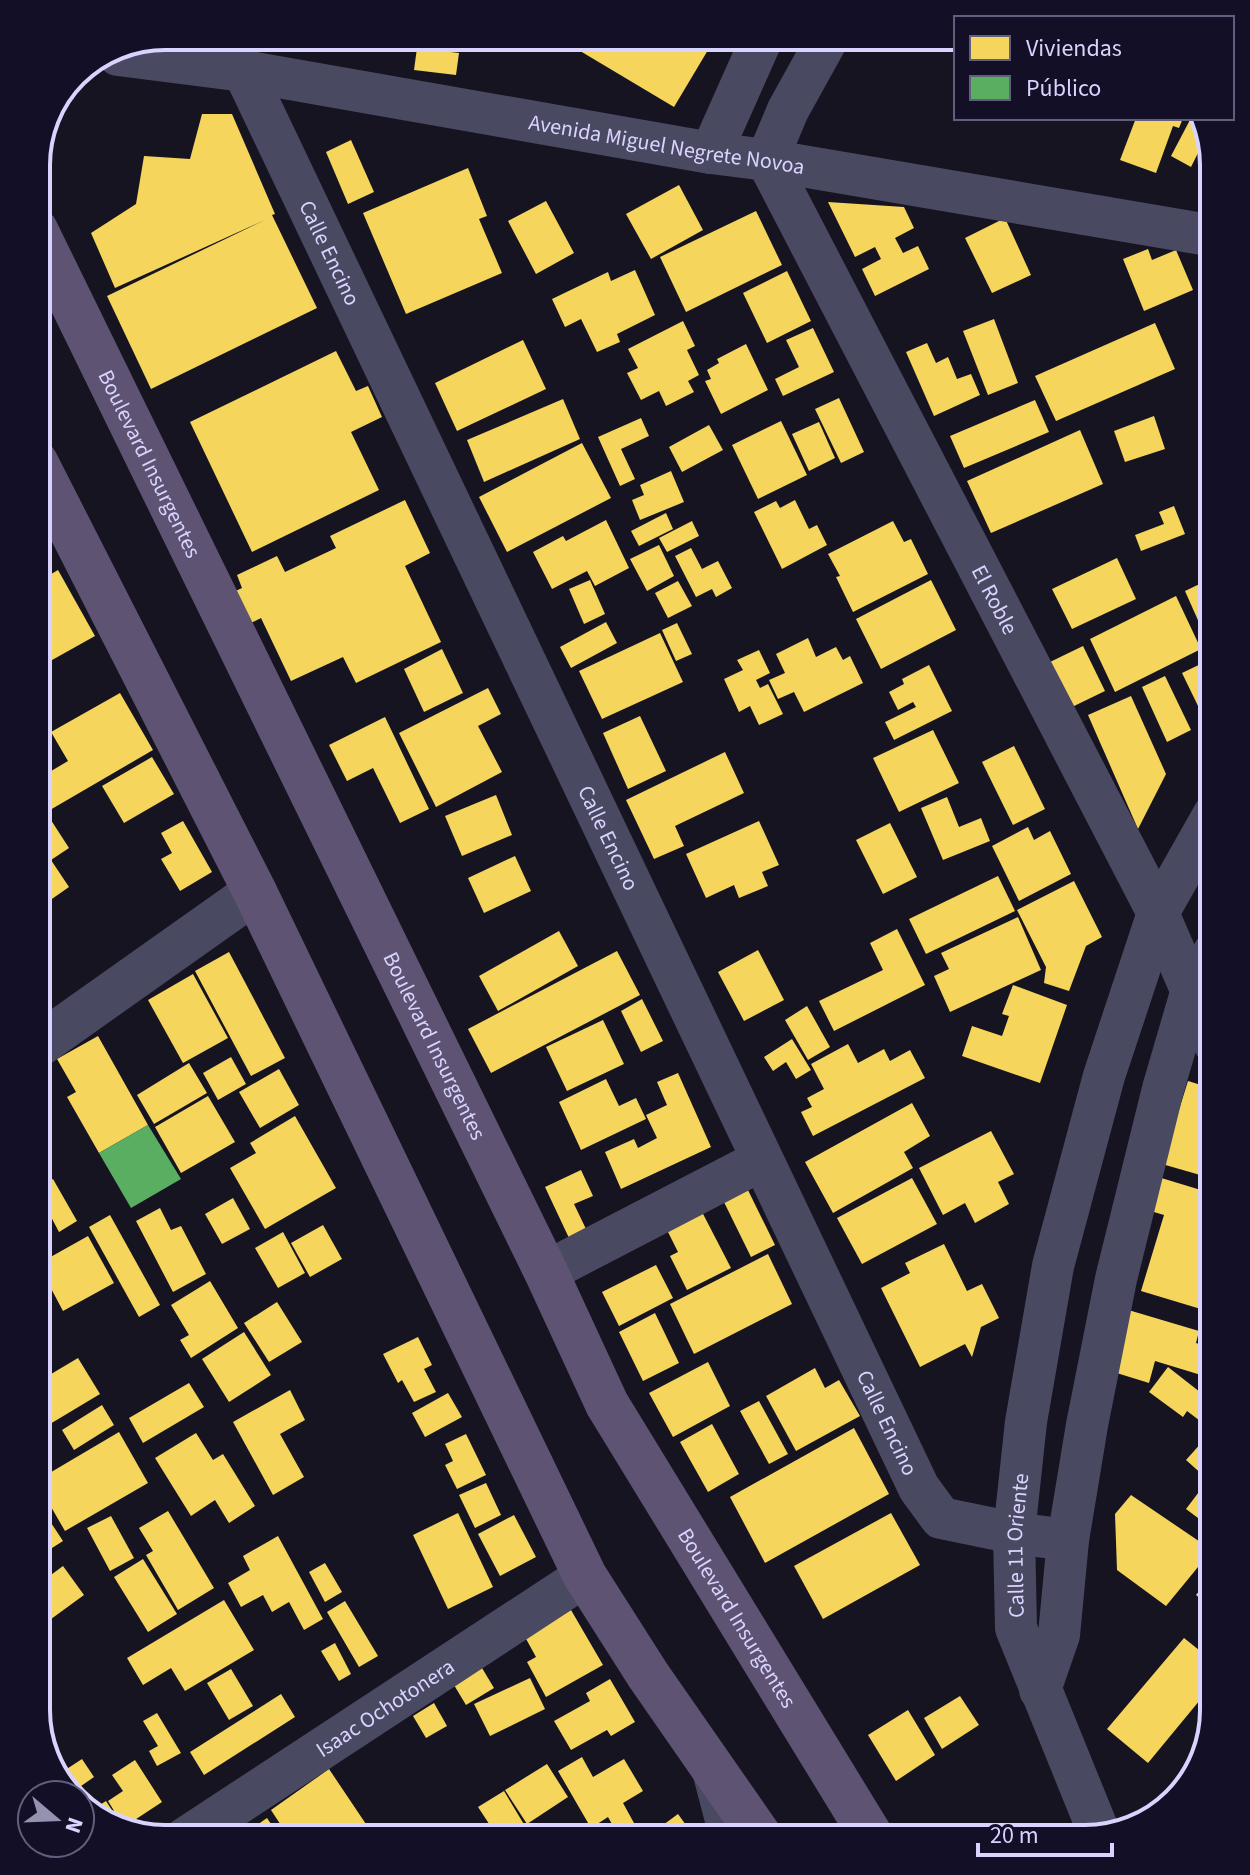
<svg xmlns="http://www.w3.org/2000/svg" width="1250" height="1875" font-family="'Source Sans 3',sans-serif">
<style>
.homes{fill:#f6d55c}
.public{fill:#5aae61}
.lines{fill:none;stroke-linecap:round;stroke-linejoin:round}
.minor{stroke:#4a4962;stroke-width:42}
.tertiary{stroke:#4a4962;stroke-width:44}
.primary{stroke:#5e5373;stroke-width:44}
.labels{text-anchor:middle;stroke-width:8;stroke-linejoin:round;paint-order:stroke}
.street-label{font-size:22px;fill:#d9d4ff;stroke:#130f26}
.rim{fill:none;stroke:#d9d4ff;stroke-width:4}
</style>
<rect width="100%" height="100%" fill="#161421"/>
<g class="homes">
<path d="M555,36H685L708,50L674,107Z"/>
<path d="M417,48L459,53L456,75L414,70Z"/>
<path d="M202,114H232L275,214L272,215L317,308L151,389L107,296L267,219L115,288L91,233L136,204L144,156L190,159Z"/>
<path d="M1136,118H1183L1179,128L1173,126L1156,173L1120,160Z"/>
<path d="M1191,118H1201L1206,137L1191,167L1171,156Z"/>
<path d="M351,140L374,192L348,204L326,152Z"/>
<path d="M1210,148L1214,165V170L1201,163Z"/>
<path d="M468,168L487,216L479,219L502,273L406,314L363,213Z"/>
<path d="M679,185L703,230L651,259L626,214Z"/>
<path d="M546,201L574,253L536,274L508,221Z"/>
<path d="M828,202L904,207L914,228L895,238L903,253L918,246L929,269L875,296L862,269L881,259L875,247L855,257Z"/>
<path d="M756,211L782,265L686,312L660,257Z"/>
<path d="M1005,218L1031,275L992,293L965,238Z"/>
<path d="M1196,245L1214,249V292Z"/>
<path d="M1148,249L1152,260L1176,250L1193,290L1144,311L1123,259Z"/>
<path d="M635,270L655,315L617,334L620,342L597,352L581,319L565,327L552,299L608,272L611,281Z"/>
<path d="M787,271L811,321L767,343L743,293Z"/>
<path d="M994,319L1018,383L988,395L963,331Z"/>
<path d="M683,321L695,346L687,350L699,375L688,381L694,392L666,406L659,391L641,400L627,373L638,368L628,349Z"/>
<path d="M1155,323L1175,369L1056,421L1035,376Z"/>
<path d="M813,328L834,372L783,396L775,379L799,367L786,340Z"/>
<path d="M523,340L546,389L457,431L435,383Z"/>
<path d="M927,343L936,363L948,357L957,379L971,374L980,395L934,416L906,352Z"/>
<path d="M746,344L768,390L721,414L705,381L711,379L707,370L719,363L717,359Z"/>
<path d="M336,351L356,391L368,386L382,417L351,432L379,490L252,552L190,422Z"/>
<path d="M839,398L864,452L841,463L815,409Z"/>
<path d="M563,399L580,439L484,482L467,440Z"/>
<path d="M1035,400L1049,432L964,468L950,436Z"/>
<path d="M1214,401V431L1203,406Z"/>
<path d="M1154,416L1165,449L1125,462L1114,431Z"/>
<path d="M641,418L649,436L621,449L635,479L620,486L598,437Z"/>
<path d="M781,421L807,475L758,499L732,445Z"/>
<path d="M819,422L835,458L809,471L792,434Z"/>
<path d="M709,425L723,450L682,472L669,447Z"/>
<path d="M1080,430L1103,484L991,533L967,481Z"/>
<path d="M582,443L611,498L507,552L479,497Z"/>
<path d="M671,471L684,502L640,520L632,500L644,495L640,485Z"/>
<path d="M405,500L430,553L405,566L441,642L356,683L343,657L291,681L261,618L245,626L229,594L242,588L237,575L277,556L285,572L336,548L330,536Z"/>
<path d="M795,500L809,529L817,525L827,545L782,569L754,512L776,501L780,508Z"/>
<path d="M1174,506L1185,534L1141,551L1135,535L1164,524L1159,512Z"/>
<path d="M666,513L673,529L639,546L631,531Z"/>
<path d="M606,520L629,568L595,586L587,571L552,589L533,552L563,536L566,541Z"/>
<path d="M692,521L699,536L667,552L659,538Z"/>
<path d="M893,521L904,542L911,539L928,574L853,612L836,577L840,576L828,554Z"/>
<path d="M659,545L674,576L647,591L630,559Z"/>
<path d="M691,548L702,569L718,561L732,588L716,597L712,589L696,597L675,556Z"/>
<path d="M1117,558L1136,599L1072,629L1052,589Z"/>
<path d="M58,570L95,636L36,669V583Z"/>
<path d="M590,580L605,614L584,624L569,589Z"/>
<path d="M931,580L956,630L881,669L856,619Z"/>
<path d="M1208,580L1214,594V620L1201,627L1185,591Z"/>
<path d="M678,581L692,606L668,618L655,593Z"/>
<path d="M1176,596L1201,649L1115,692L1090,639Z"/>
<path d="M606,622L617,643L571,668L560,647Z"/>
<path d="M677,623L692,654L676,661L662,630Z"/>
<path d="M1214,624V658L1201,630Z"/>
<path d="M660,633L683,682L602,719L579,671Z"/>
<path d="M808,638L816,657L836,647L843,660L850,656L863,683L804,712L794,692L778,699L769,680L785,673L776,654Z"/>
<path d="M1083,646L1105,691L1072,707L1050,662Z"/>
<path d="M442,649L463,693L424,712L404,669Z"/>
<path d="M759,650L770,673L756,680L760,688L768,684L783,714L759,725L750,706L739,712L724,679L743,670L737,660Z"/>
<path d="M1207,661L1214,675V700L1199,708L1182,673Z"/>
<path d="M929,665L952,711L894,740L885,722L916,707L913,702L898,710L889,692L904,684L902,679Z"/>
<path d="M1165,676L1191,730L1167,742L1142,687Z"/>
<path d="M488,688L501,714L478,726L502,772L436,807L399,733Z"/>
<path d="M120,693L153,750L50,810L36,785V780L68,761L51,732Z"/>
<path d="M1131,696L1166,774L1138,829L1088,715Z"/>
<path d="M640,716L666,771L628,789L603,733Z"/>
<path d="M385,717L429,809L400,823L373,768L347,781L329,745Z"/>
<path d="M933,730L959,783L899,812L873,758Z"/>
<path d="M1014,746L1045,809L1013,825L982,762Z"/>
<path d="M725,752L744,793L675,826L684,846L654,859L626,800Z"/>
<path d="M152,757L174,794L124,823L102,786Z"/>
<path d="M496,795L512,835L462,856L445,816Z"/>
<path d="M947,797L959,827L981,818L990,841L943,860L921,808Z"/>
<path d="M40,803L69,848L51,860L69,887L39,908L36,905V806Z"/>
<path d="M183,821L212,872L180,891L161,859L172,853L161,833Z"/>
<path d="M759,821L779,865L762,872L768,886L739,898L734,885L706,898L686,854Z"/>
<path d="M890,823L917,877L883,894L856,840Z"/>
<path d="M1028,827L1034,840L1050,831L1071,874L1019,901L992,846Z"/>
<path d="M515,856L531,891L484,913L468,878Z"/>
<path d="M998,876L1015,911L926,954L909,919Z"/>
<path d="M1074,881L1102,937L1086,946L1069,991L1044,983L1046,967L1017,910Z"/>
<path d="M1018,917L1041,970L950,1012L934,976L949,969L941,953Z"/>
<path d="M897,929L925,985L834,1031L819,1001L883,970L870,943Z"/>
<path d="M559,931L578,966L498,1011L479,976Z"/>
<path d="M758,950L784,1000L744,1021L718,972Z"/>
<path d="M617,951L640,995L491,1073L468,1029Z"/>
<path d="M229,952L285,1058L251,1076L195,971Z"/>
<path d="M193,974L228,1038L183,1063L148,1000Z"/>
<path d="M1013,985L1067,1005L1040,1083L962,1056L972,1026L1002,1036L1009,1016L1002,1014Z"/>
<path d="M642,999L663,1041L641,1052L621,1011Z"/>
<path d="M807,1006L830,1047L808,1060L785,1020Z"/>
<path d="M603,1020L624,1064L567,1091L546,1047Z"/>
<path d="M98,1036L148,1125L99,1153L67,1097L76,1092L57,1059Z"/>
<path d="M792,1039L811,1070L796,1079L786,1062L773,1071L764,1057Z"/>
<path d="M848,1044L858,1063L884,1049L890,1061L910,1050L925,1078L813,1136L801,1112L812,1107L807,1098L824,1089L811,1064Z"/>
<path d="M231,1057L246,1084L218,1100L203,1073Z"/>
<path d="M189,1063L207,1093L154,1124L137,1095Z"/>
<path d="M279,1069L299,1105L260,1128L239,1092Z"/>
<path d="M678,1073L711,1147L621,1189L605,1152L634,1139L638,1148L657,1138L646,1115L667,1105L657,1082Z"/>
<path d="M606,1079L619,1106L636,1098L646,1119L581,1150L559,1102Z"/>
<path d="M1188,1081L1201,1085L1214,1122V1179L1162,1164Z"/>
<path d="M208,1096L235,1142L181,1173L155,1127Z"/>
<path d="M912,1103L930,1136L904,1152L913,1168L833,1213L805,1162Z"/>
<path d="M295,1116L336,1188L265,1229L230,1168L256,1153L250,1143Z"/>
<path d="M991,1131L1014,1174L998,1182L1009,1204L975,1223L965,1203L943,1215L919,1168Z"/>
<path d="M36,1152L46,1175L36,1180Z"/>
<path d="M581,1170L593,1196L574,1204L586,1229L569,1238L545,1187Z"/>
<path d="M1158,1177L1214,1194V1313L1141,1291L1164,1215L1147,1210Z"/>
<path d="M912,1178L937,1224L862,1264L837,1218Z"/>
<path d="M53,1179L77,1221L59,1232L50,1215L36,1223V1189Z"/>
<path d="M745,1184L775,1245L751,1257L721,1196Z"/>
<path d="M233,1198L250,1229L222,1244L205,1214Z"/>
<path d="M160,1208L171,1230L181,1226L206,1274L173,1292L136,1221Z"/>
<path d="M701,1210L731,1268L687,1290L670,1256L678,1252L666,1228Z"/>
<path d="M110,1215L160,1305L139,1317L89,1227Z"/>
<path d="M323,1225L342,1259L310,1277L291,1243Z"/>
<path d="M283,1232L305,1273L278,1288L255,1248Z"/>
<path d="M88,1236L114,1283L63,1311L38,1264Z"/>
<path d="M944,1244L967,1291L982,1284L999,1318L981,1327L972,1357L965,1344L920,1367L881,1288L910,1273L905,1263Z"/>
<path d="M768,1254L792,1304L694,1354L670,1304Z"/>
<path d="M656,1265L673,1298L619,1326L602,1292Z"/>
<path d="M210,1281L238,1328L191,1358L180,1340L189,1335L171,1305Z"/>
<path d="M277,1302L302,1342L269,1362L244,1323Z"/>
<path d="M1125,1309L1199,1331L1196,1343L1209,1347L1201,1375L1155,1361L1149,1383L1107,1370Z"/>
<path d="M655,1313L679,1363L643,1381L619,1332Z"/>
<path d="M244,1332L271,1375L229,1402L202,1359Z"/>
<path d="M418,1337L432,1365L424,1369L436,1392L414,1402L402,1380L398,1383L383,1354Z"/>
<path d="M78,1358L100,1394L45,1427L36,1411V1383Z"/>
<path d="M708,1362L730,1406L673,1437L649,1393Z"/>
<path d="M1168,1367L1214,1403V1426L1212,1430L1187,1411L1183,1417L1149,1392Z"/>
<path d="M815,1368L825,1388L839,1380L860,1416L796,1451L766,1396Z"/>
<path d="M1209,1370L1214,1375V1398L1198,1383Z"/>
<path d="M189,1383L204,1407L143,1443L129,1418Z"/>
<path d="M290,1390L305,1420L280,1434L304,1477L273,1495L233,1422Z"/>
<path d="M448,1393L462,1417L425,1437L412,1413Z"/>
<path d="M759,1401L788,1454L769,1464L740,1411Z"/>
<path d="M102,1405L114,1425L74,1450L62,1430Z"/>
<path d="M712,1424L739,1474L708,1492L680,1442Z"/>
<path d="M854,1428L889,1494L765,1563L730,1497Z"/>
<path d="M119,1432L148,1483L65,1531L36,1481Z"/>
<path d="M196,1433L213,1460L223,1454L255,1506L229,1523L215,1500L191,1516L155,1458Z"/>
<path d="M466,1434L486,1475L457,1489L445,1465L453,1461L445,1444Z"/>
<path d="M1203,1441L1211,1448L1214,1444V1485L1186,1460Z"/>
<path d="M486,1483L501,1515L475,1528L459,1495Z"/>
<path d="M1205,1484L1214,1491V1546L1206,1541L1214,1530L1186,1509Z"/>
<path d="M1131,1495L1212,1550L1166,1606L1117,1570L1115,1514Z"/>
<path d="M36,1500L63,1541L41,1555L36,1547Z"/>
<path d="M168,1511L214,1588L178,1610L146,1555L153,1551L139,1528Z"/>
<path d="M458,1513L493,1587L448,1609L413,1535Z"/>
<path d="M891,1513L920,1565L823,1619L794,1566Z"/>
<path d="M514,1515L536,1557L500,1576L478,1534Z"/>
<path d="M111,1516L134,1558L110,1571L87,1528Z"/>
<path d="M278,1536L323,1619L304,1630L289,1602L272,1612L263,1595L241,1607L228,1583L250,1570L243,1556Z"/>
<path d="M143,1559L177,1614L148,1632L114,1577Z"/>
<path d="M325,1563L342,1592L325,1602L309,1572Z"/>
<path d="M63,1566L84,1595L36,1630V1586Z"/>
<path d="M1214,1572V1620L1204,1612L1209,1606L1196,1595Z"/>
<path d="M224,1600L254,1650L185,1691L171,1668L143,1685L127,1658Z"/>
<path d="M345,1601L378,1656L359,1667L327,1612Z"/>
<path d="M571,1610L603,1665L546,1697L527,1662L536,1657L525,1637Z"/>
<path d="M1184,1638L1214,1662V1683L1148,1763L1107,1729Z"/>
<path d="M335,1643L351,1674L339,1681L321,1651Z"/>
<path d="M482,1668L494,1688L466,1705L454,1685Z"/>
<path d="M231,1669L253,1706L229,1720L207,1683Z"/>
<path d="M530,1678L545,1709L490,1736L474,1704Z"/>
<path d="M610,1679L635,1722L611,1736L607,1730L571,1750L554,1721L590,1701L586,1693Z"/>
<path d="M36,1682L51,1706L37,1714L36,1710Z"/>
<path d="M281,1694L295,1717L204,1775L190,1752Z"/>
<path d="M960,1696L979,1725L942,1749L924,1718Z"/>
<path d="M434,1703L447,1726L426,1738L413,1716Z"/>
<path d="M908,1710L935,1755L896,1781L868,1735Z"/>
<path d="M157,1713L181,1753L157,1766L149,1751L158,1746L143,1721Z"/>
<path d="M49,1754L58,1771L53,1774L48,1755Z"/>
<path d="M582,1757L593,1777L624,1759L643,1791L623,1803L634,1823L617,1833L608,1817L591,1828L558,1771Z"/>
<path d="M82,1759L94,1777L71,1793L56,1776Z"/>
<path d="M135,1760L162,1802L124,1827L108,1801L123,1791L112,1775Z"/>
<path d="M547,1764L568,1797L527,1824L505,1790Z"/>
<path d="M329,1769L376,1839H290L271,1810Z"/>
<path d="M504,1791L525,1826L506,1839H499L478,1807Z"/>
<path d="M106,1801L123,1827L94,1818L89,1812Z"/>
<path d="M678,1814L696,1839H644Z"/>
<path d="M267,1818L281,1839H237Z"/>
</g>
<path class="public" d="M148,1125L181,1179L131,1208L99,1153Z"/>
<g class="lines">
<g class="minor">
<path id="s1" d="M227,36L919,1488L941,1518L1014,1533L1068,1540"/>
<path id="s2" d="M829,36L788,110L767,160L1158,913L1214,1043"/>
<path id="s3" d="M118,55L244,71L711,153L767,160L1214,236"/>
<path d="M711,153L763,36"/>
<path d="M546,1272L762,1160"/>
<path d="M1040,1690L1059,1635L1068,1540L1087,1425L1116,1279L1163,1089L1191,993L1214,952"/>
<path id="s4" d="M1100,1835L1016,1628L1014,1533L1026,1422L1053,1266L1104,1076L1158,913L1214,814"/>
<path id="s5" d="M184,1839L585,1576"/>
</g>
<g class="tertiary">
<path d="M36,1047L255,892"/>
<path d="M715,1774L732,1839"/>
</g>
<g class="primary">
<path id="s6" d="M36,230L546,1272L607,1404L873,1839"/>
<path d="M36,462L255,892L585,1576L648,1675L762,1839"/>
</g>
</g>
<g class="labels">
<g class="street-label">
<text dy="8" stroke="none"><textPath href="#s3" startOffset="556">Avenida Miguel Negrete Novoa</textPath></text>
<text dy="8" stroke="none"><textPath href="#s1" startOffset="240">Calle Encino</textPath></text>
<text dy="8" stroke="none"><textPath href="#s6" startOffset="260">Boulevard Insurgentes</textPath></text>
<text dy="8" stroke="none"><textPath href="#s2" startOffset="634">El Roble</textPath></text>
<text dy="8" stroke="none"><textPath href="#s1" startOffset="888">Calle Encino</textPath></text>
<text dy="8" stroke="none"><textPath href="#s6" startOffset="908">Boulevard Insurgentes</textPath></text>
<text dy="8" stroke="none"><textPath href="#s1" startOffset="1536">Calle Encino</textPath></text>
<text dy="8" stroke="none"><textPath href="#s4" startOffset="306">Calle 11 Oriente</textPath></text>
<text dy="8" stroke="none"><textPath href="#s6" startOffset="1556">Boulevard Insurgentes</textPath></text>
<text dy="8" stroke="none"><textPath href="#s5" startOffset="240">Isaac Ochotonera</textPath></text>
</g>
</g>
<path d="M0 0H1250V1875H0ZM165 50H1085A115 115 0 0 1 1200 165V1710A115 115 0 0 1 1085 1825H165A115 115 0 0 1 50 1710V165A115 115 0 0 1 165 50Z" fill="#130f26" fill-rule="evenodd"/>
<path class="rim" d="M165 50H1085A115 115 0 0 1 1200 165V1710A115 115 0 0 1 1085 1825H165A115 115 0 0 1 50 1710V165A115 115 0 0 1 165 50Z"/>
<rect x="954" y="16" width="280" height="104" fill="#130f26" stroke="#625e7d" stroke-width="2"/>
<rect x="970" y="36" width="40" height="24" fill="#f6d55c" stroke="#625e7d" stroke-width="2"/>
<text x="1026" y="56" font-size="24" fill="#d9d4ff">Viviendas</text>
<rect x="970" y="76" width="40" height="24" fill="#5aae61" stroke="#625e7d" stroke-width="2"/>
<text x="1026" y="96" font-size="24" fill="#d9d4ff">Público</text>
<g transform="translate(56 1819) rotate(109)"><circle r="38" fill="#130f26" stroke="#625e7d" stroke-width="2"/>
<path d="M0-6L14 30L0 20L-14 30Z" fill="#9591b1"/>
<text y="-12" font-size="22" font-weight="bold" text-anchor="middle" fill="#d9d4ff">N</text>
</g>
<path d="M978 1843v12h134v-12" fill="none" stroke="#d9d4ff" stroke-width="4"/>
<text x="990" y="1843" font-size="24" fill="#d9d4ff" stroke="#130f26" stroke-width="6" paint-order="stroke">20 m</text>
</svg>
